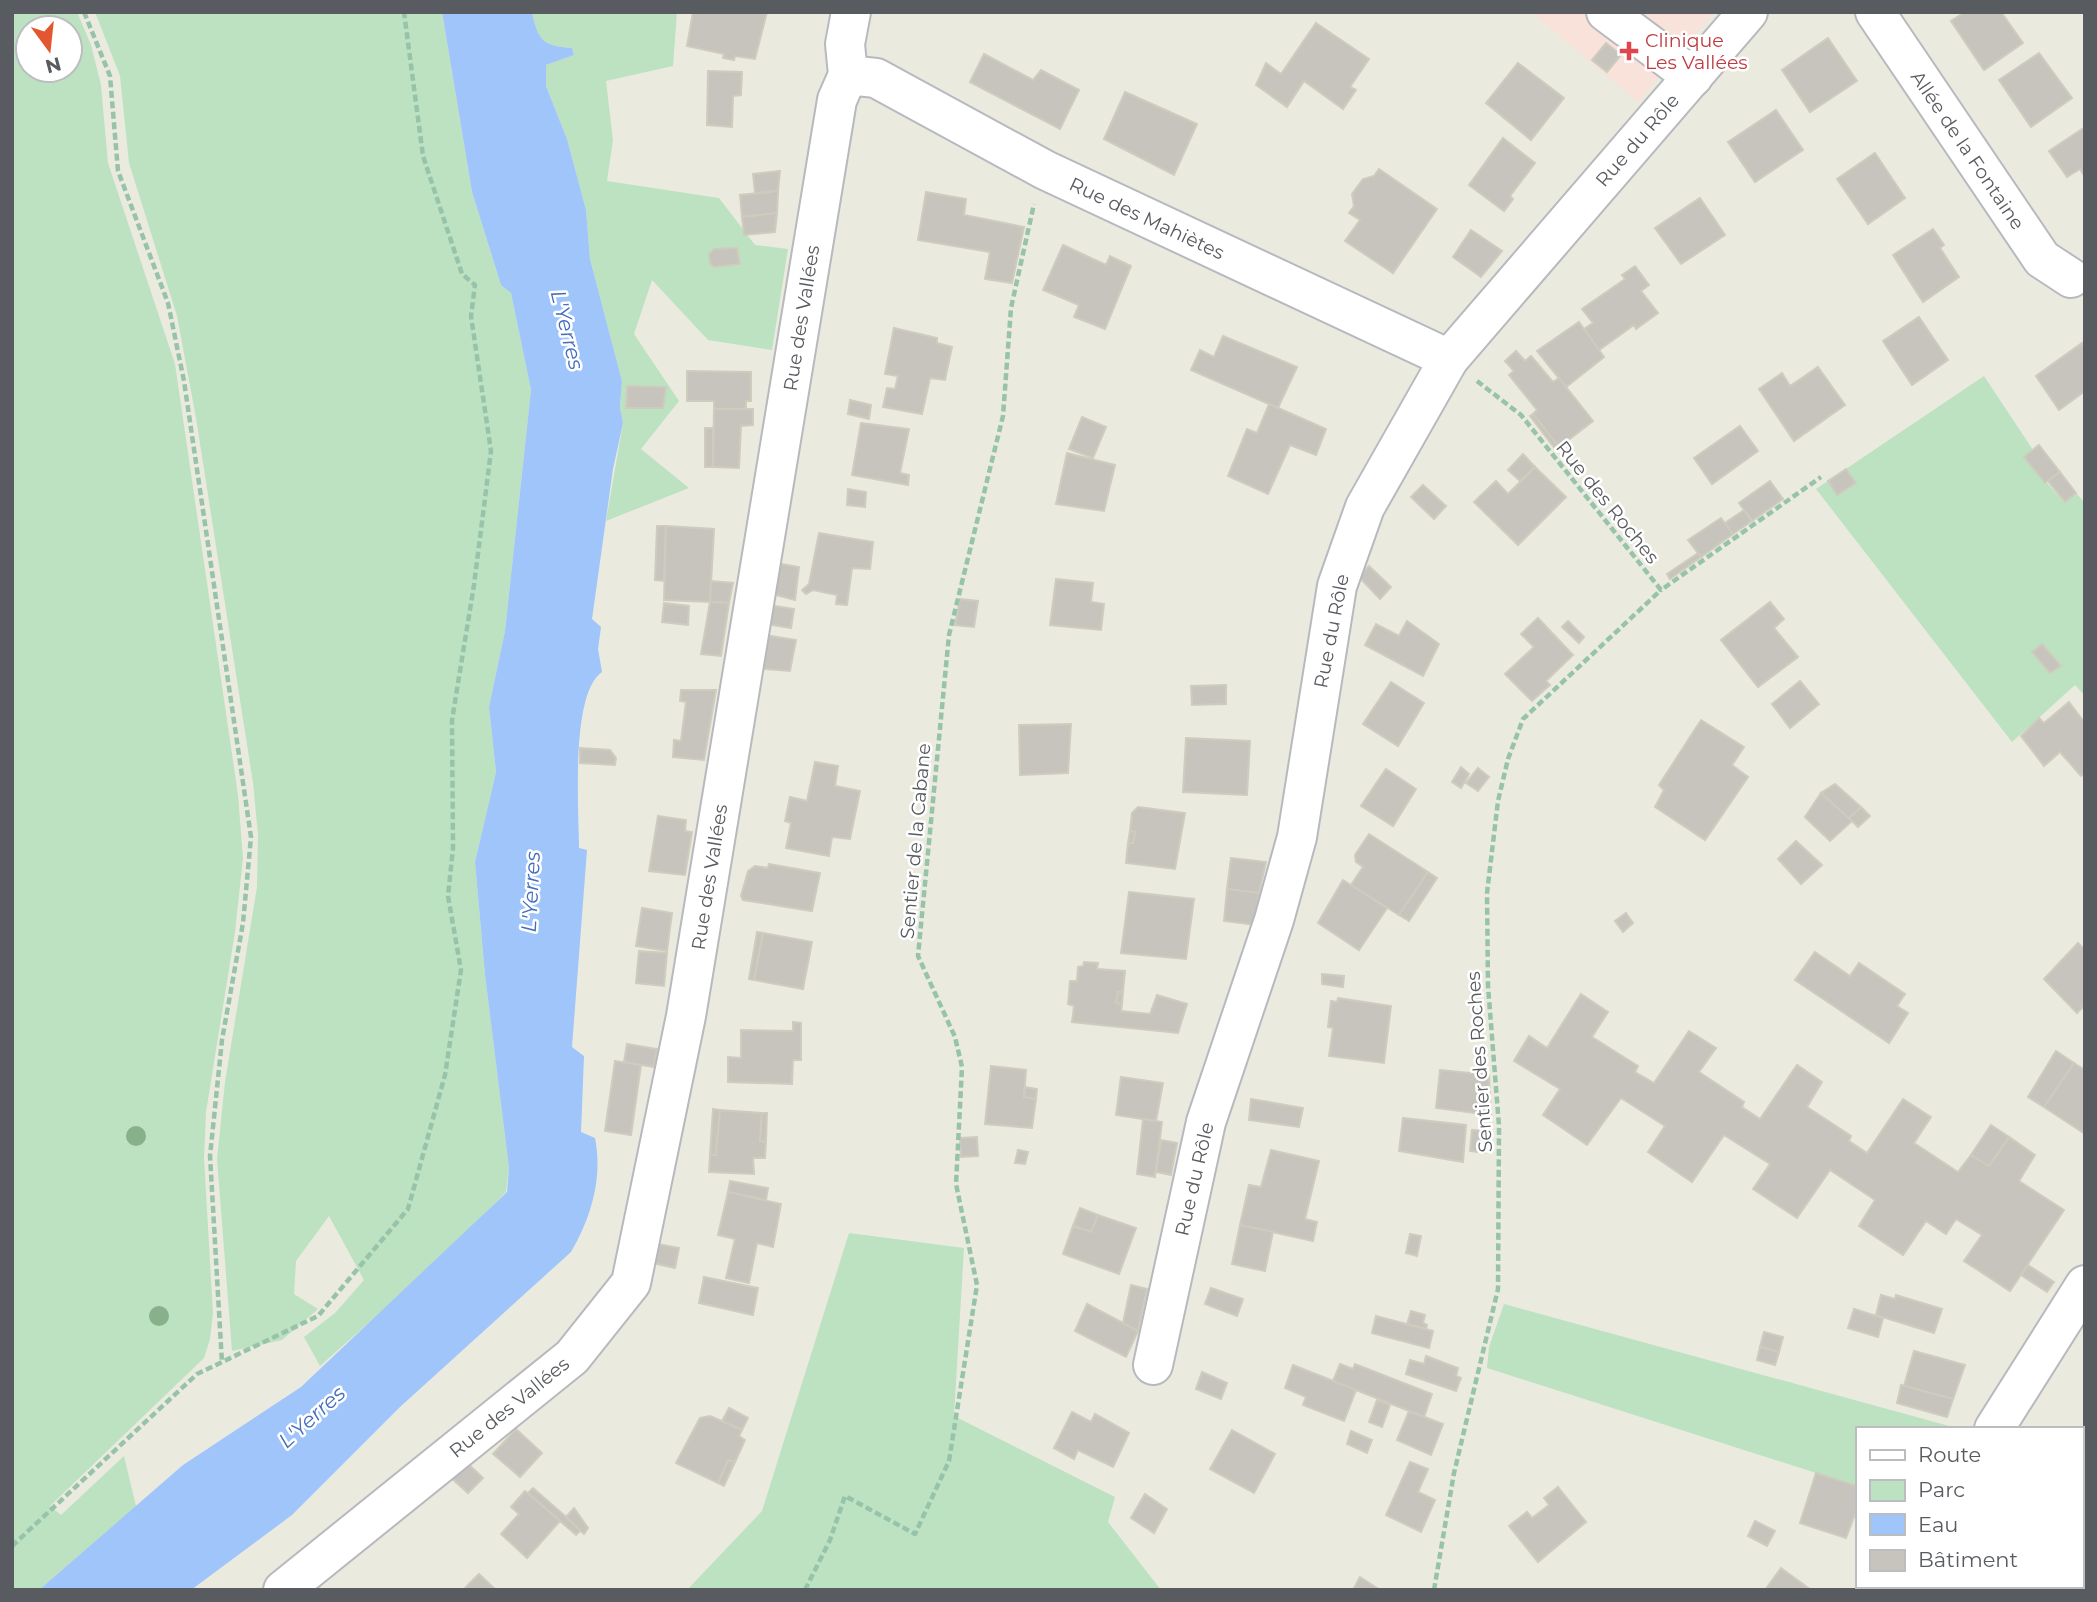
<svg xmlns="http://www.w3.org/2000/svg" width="2097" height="1602" font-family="Montserrat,sans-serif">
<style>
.medical{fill:#f9e2da}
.green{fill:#bce2c2;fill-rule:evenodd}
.water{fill:#9fc5fb}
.building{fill:#c6c4bd;stroke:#cfccbe;stroke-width:2}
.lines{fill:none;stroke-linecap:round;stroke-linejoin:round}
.minor-casing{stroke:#b7b9be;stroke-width:42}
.path{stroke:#96c3a9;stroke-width:4.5;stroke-dasharray:7 3.5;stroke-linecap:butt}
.minor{stroke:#fff;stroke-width:38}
.tree{fill:#88b08a}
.health-dot{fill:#e0444e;stroke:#fff;stroke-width:2.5}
.labels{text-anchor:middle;stroke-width:5;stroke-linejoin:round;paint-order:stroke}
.health-label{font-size:19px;fill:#be3a42;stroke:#fff;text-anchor:start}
.street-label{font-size:19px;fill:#585b60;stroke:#fff}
.water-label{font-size:21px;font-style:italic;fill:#446dbd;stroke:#fff}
</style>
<rect width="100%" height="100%" fill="#ebeadf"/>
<path class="medical" d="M1531,12H1714L1638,102Z"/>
<g class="green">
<path d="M12,12H77L91,45L101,85L108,163L175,364L238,795L243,858L235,932L206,1112L204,1158L213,1313L210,1339L204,1358L50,1506L61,1515L124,1456L136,1506L39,1590H12ZM28,28H70V70H28Z"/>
<path d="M95,12H442L472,192L501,285L511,293L531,390L505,631L489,707L496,772L475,862L485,975L509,1168L506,1192L427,1271L320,1366L304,1337L335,1313L364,1280L329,1216L296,1261L294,1294L318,1309L282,1340L232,1351L217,1159L225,1082L257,887L258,835L253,783L196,418L177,316L129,163L120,76Z"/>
<path d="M532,12H677L673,66L606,81L613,140L607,181L719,198L755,245L788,249L772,350L708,340L652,280L634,334L679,401L641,449L689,488L606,521L623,423L620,407L622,381L590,259L586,210L567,139L546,86V65L574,55L572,48C542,46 538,41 532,12Z"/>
<path d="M1984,376L2033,450L2024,457L2064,502L2076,493L2085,503V696L2075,685L2012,742L1816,489Z"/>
<path d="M849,1233L964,1248L954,1416L1115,1497L1108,1522L1161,1590H687L762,1511Z"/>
<path d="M1504,1304L1960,1429H1857V1486L1487,1368L1489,1347Z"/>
</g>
<path class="water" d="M442,12H532C538,41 543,46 572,48L574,55L546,65V86L567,139L586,210L590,259L622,381L620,407L623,423L613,469L592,619L601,627L598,649L602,672C570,694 579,810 579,848L587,850L572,1047L584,1056L581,1132L595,1138C603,1178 591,1218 571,1252L400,1407L292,1515L191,1590H39L183,1465L301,1387L507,1192L509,1168L485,975L475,862L496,772L489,707L505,631L531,390L511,293L501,285L472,192Z"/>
<g class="building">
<path d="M693,12H767L755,59L735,56L734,60L723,58L724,54L687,46Z"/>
<path d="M1965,12H2001L2023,43L1984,70L1951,21Z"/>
<path d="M1316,23L1369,59L1350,87L1356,90L1343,109L1304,81L1287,107L1256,85L1266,63L1281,74Z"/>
<path d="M1828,38L1857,81L1810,112L1782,70Z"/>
<path d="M1606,43L1621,55L1607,72L1592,60Z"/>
<path d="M2039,53L2072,98L2031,127L1999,80Z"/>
<path d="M984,54L1033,80L1041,70L1079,90L1060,129L970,82Z"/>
<path d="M1518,63L1564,98L1531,140L1486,103Z"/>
<path d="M708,71L742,72L741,95L733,96L732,127L707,125Z"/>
<path d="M1125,92L1197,124L1174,175L1104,139Z"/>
<path d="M1776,110L1803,150L1755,182L1728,142Z"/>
<path d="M2085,127V177L2080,169L2067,177L2049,151Z"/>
<path d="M1503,138L1535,163L1510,196L1513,199L1504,211L1469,185Z"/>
<path d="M1875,153L1905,198L1868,224L1837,179Z"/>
<path d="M1379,169L1437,209L1393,273L1345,241L1360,220L1349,213L1354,206L1352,194L1363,179L1374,176Z"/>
<path d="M780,171L778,191L755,193L753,174Z"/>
<path d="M778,191L777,213L742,217L740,195Z"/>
<path d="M926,192L966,199L964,215L1024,227L1012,283L985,279L990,252L918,240Z"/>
<path d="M1700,198L1725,235L1681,264L1655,228Z"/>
<path d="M777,213L775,232L744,235L742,217Z"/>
<path d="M1933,229L1944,245L1940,248L1959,277L1923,302L1893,255Z"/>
<path d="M1471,230L1502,251L1481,277L1453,257Z"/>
<path d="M1063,245L1106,265L1110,256L1131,266L1105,329L1074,317L1079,305L1043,290Z"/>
<path d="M737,248L740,264L714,267L710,264L709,254L714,249Z"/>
<path d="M1635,266L1649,285L1641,291L1658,313L1636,329L1634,325L1599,350L1584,329L1593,323L1582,309L1625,279L1622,275Z"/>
<path d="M1919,317L1948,360L1912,385L1883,341Z"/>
<path d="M1579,322L1604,357L1566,387L1537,351Z"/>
<path d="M894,328L937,338V343L952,347L945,380L930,378L922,414L883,407L887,388L895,389L898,376L885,374Z"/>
<path d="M1223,336L1297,367L1278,408L1191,370L1200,350L1214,357Z"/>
<path d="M2082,343L2085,347V391L2059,410L2036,376Z"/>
<path d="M1516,351L1525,361L1531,356L1553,382L1559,378L1593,421L1559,447L1533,414L1537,410L1509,375L1514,371L1505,361Z"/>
<path d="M1818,367L1845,405L1794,441L1759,389L1782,373L1790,386Z"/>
<path d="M687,371L751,372V401H746V409H714V401H687Z"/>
<path d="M627,386L666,387L663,408H626Z"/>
<path d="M850,400L871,405L869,419L848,414Z"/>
<path d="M1269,404L1326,429L1316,455L1290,445L1268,494L1228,476L1247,429L1257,433Z"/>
<path d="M714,409H753V425L741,426L739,468L713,467Z"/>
<path d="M1533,414L1559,447L1556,450L1530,416Z"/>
<path d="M1082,417L1106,427L1093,458L1069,449Z"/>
<path d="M861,423L909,429L900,473L909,475L908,485L852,475Z"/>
<path d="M1740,426L1758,451L1712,484L1694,458Z"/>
<rect x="705" y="428" width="8" height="39"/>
<path d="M2039,445L2060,472L2045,483L2024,457Z"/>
<path d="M1067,453L1115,465L1104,511L1056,504Z"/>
<path d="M1523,454L1535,467L1520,481L1508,470Z"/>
<path d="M1535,467L1566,497L1518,545L1474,502L1496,481L1508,494Z"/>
<path d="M1846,469L1856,483L1837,495L1828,481Z"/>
<path d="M2060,472L2076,493L2065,502L2048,481Z"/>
<path d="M1770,481L1783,499L1752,521L1739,503Z"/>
<path d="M1423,485L1446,506L1434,519L1411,497Z"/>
<path d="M848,489L866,492L865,507L847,505Z"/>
<path d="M1744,510L1752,521L1733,534L1725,523Z"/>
<path d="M1721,518L1733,534L1701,557L1688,540Z"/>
<path d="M657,526H666L664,581L655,580Z"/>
<path d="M666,526L714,529L710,602L664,600Z"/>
<path d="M819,533L873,542L870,569L852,568L847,605L836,604L837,595L813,590L806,594L802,590L809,584Z"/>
<path d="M1698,553L1701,557L1670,579L1667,574Z"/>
<path d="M770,562L799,567L795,600L765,592Z"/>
<path d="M1369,566L1391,587L1380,599L1359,577Z"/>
<path d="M1056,579L1093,583L1091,602L1104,604L1101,630L1050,625Z"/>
<path d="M711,581L733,583L729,603L710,602Z"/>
<path d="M960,599L978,601L974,627L955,625Z"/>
<path d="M710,602L729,603L721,656L701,654Z"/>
<path d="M1770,602L1784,619L1774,628L1798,657L1758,687L1721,640Z"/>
<path d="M664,603L689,606L688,625L662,622Z"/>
<path d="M763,604L794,609L791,628L760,623Z"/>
<path d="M1538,618L1573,655L1546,681L1550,685L1532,701L1505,674L1534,647L1521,634Z"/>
<path d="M1407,621L1439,644L1423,676L1365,645L1376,624L1399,636Z"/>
<path d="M1568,621L1584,637L1579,643L1562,627Z"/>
<path d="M758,634L796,640L790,671L753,668Z"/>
<path d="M2042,644L2061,666L2050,673L2032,652Z"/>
<path d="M1800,681L1819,704L1790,728L1772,704Z"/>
<path d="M1391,682L1424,703L1398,746L1363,724Z"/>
<path d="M1226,685V704L1192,705L1191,686Z"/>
<path d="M681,690H716L704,760L673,757L674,740L681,741L686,702L680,701Z"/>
<path d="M2069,702L2085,723V773L2081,776L2060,752L2044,766L2021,736L2039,718L2044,723Z"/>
<path d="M1701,720L1744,747L1732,765L1748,777L1705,840L1655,807L1664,790L1659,785Z"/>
<path d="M1071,724L1068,773L1020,775L1019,725Z"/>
<path d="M1186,738L1250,741L1247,795L1183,792Z"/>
<path d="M580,748L610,750L616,758L615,765L580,763Z"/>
<path d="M815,762L838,766L835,786L860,791L850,839L832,837L829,856L786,848L791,823L785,821L790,797L807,801Z"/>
<path d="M1461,767L1469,774L1461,788L1452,782Z"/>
<path d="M1478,768L1489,777L1478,791L1466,783Z"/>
<path d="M1386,769L1416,789L1393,826L1361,806Z"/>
<path d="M1835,784L1861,807L1849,819L1821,793Z"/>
<path d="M1821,793L1852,821L1830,841L1805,817Z"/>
<path d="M1138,807L1185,813L1175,869L1126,863L1128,843H1133L1135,832L1130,831L1132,813Z"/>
<path d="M1861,807L1870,816L1858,827L1849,818Z"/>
<path d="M658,816L686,820L685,831L692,832L685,875L649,871Z"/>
<path d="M1130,831L1135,832L1133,843H1128Z"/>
<path d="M1369,834L1428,872L1399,915L1351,885L1363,867L1356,862L1355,855Z"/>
<path d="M1796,841L1822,865L1801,884L1778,859Z"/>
<path d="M1231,858L1266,862L1259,893L1227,889Z"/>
<path d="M769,864L820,873L812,911L743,900L741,896L748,871L755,866L768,868Z"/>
<path d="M1428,872L1437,878L1409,921L1399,915Z"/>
<path d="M1343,880L1387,908L1359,950L1318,923Z"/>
<path d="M1227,889L1259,893L1255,925L1224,921Z"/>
<path d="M1129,892L1194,899L1186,959L1121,953Z"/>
<path d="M642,908L672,913L667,951L636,946Z"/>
<path d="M1626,913L1633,923L1623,932L1615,921Z"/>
<path d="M757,932L763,933L754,980L749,979Z"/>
<path d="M763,933L812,942L803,989L754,980Z"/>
<path d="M2078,943L2085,950V1005L2077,1013L2044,979Z"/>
<path d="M639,951L667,953L664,986L636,983Z"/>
<path d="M1815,952L1850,976L1859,963L1905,994L1897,1006L1908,1013L1889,1043L1795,980Z"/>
<path d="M1084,962L1098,963L1097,969L1125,971L1123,992H1118L1116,1003L1122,1004L1121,1011L1150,1014L1157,995L1187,1004L1178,1033L1072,1022L1074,1006L1068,1004L1070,981H1077L1078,967L1083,966Z"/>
<path d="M1322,974L1344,976L1343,987L1322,984Z"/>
<path d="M1118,992H1123L1122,1004L1116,1003Z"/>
<path d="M1581,994L1608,1012L1592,1037L1638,1066L1635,1072L1654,1083L1689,1031L1716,1048L1699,1072L1744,1102L1742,1107L1760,1119L1797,1065L1822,1082L1807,1107L1851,1136L1849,1141L1867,1153L1903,1099L1931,1117L1914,1143L1958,1172L1971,1155L1989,1166L2009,1137L2035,1155L2019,1181L2064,1210L2010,1291L1964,1261L1982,1235L1956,1219L1946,1234L1926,1221L1903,1255L1859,1226L1875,1200L1830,1170L1797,1218L1753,1189L1770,1164L1724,1135L1692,1182L1648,1152L1665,1126L1621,1098L1587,1145L1543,1115L1560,1089L1514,1061L1529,1036L1547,1048Z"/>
<path d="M1338,998L1391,1006L1384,1063L1329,1056L1333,1028L1328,1027L1331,1001L1337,1002Z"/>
<path d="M793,1022L801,1023V1060H793L792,1084L728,1082V1057L741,1058V1030L793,1031Z"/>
<path d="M627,1044L657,1049L654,1067L624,1062Z"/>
<path d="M2056,1051L2074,1063L2044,1107L2028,1097Z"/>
<path d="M615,1061L641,1065L631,1135L605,1131Z"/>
<path d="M2074,1063L2085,1070V1134L2044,1107Z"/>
<path d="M991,1066L1026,1070L1024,1097L1036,1099L1032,1128L985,1124Z"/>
<path d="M1440,1070L1489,1075L1491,1115L1436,1108Z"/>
<path d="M1121,1077L1163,1083L1156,1121L1116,1115Z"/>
<path d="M1025,1087L1037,1089L1036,1099L1024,1097Z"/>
<path d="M1251,1099L1303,1108L1299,1127L1249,1120Z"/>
<path d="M713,1109L720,1110L716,1155H710Z"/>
<path d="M720,1110L762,1113L760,1141L766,1142L765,1158H753L754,1174L709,1172L710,1155H716Z"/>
<path d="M762,1113H767L766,1142L760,1141Z"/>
<path d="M1403,1118L1466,1125L1463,1162L1399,1151Z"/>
<path d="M1143,1119L1162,1122L1155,1177L1137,1174Z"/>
<path d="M1991,1125L2009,1137L1989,1166L1971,1155Z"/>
<path d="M1472,1130L1488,1131L1485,1153L1470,1151Z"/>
<path d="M977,1137L978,1156L961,1157L960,1138Z"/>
<path d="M1161,1140L1177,1143L1171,1175L1156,1172Z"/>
<path d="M1018,1150L1028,1152L1025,1164L1015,1163Z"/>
<path d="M1271,1150L1319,1161L1305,1219L1317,1222L1313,1241L1240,1225L1249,1185L1261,1187Z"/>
<path d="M730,1181L768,1188L766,1200L728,1192Z"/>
<path d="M728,1192L781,1204L773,1247L757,1243L749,1283L726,1278L735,1239L718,1235Z"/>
<path d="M1080,1208L1098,1215L1091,1232L1073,1226Z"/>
<path d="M1098,1215L1136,1228L1119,1274L1063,1254L1073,1226L1091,1232Z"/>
<path d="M1240,1225L1273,1232L1265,1271L1232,1264Z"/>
<path d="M1410,1234L1421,1236L1417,1256L1406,1253Z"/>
<path d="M653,1243L679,1248L675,1268L648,1262Z"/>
<path d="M2028,1265L2054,1282L2047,1292L2021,1275Z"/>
<path d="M704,1277L758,1288L753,1315L699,1303Z"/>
<path d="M1131,1285L1147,1289L1138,1331L1123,1323Z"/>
<path d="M1211,1288L1243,1299L1237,1316L1205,1304Z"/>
<path d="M1881,1295L1895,1299L1896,1295L1942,1309L1934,1333L1876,1315Z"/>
<path d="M1087,1304L1138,1331L1126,1357L1075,1331Z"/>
<path d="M1854,1309L1883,1318L1878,1337L1848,1328Z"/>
<path d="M1411,1311L1425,1315L1423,1323L1427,1325L1426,1329L1407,1324Z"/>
<path d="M1376,1316L1433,1331L1429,1348L1372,1333Z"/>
<path d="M1764,1332L1783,1337L1779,1352L1760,1347Z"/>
<path d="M1760,1347L1779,1352L1775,1365L1757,1360Z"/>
<path d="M1914,1351L1965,1365L1953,1399L1904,1386Z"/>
<path d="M1426,1356L1458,1368L1456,1376L1461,1378L1456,1391L1406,1374L1410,1360L1424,1364Z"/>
<path d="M1340,1364L1353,1369L1355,1364L1432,1394L1424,1417L1333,1381Z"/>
<path d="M1293,1365L1356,1390L1344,1421L1303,1405L1306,1397L1285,1388Z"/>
<path d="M1202,1372L1227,1383L1221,1399L1196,1389Z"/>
<path d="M1901,1385L1953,1399L1947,1417L1897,1403Z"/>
<path d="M1377,1400L1390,1405L1382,1427L1369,1422Z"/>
<path d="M729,1408L748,1418L742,1430L722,1421Z"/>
<path d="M1409,1411L1443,1424L1431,1455L1397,1440Z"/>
<path d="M1072,1412L1091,1422L1095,1414L1129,1433L1113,1467L1078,1450L1074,1459L1054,1448Z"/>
<path d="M710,1416L742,1430L739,1436L745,1440L735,1462L728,1460L718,1483L676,1463L700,1418Z"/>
<path d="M516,1429L542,1453L520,1477L493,1454Z"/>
<path d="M1232,1430L1275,1454L1254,1493L1210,1469Z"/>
<path d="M1351,1431L1372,1440L1367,1453L1347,1444Z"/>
<path d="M728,1460L735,1462L724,1486L718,1483Z"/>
<path d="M465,1461L483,1478L468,1493L448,1475Z"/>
<path d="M1410,1462L1428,1469L1418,1492L1435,1500L1421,1532L1386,1515Z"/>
<path d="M1816,1473L1857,1486V1509L1846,1538L1800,1523Z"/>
<path d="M1558,1487L1586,1522L1538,1562L1509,1526L1527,1512L1532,1518L1549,1505L1544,1498Z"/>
<path d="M533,1488L581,1530L576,1535L528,1493Z"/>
<path d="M525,1491L560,1521L527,1558L501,1534L519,1514L511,1507Z"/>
<path d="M1145,1494L1167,1509L1154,1533L1131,1518Z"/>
<path d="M574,1508L588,1528L584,1534L566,1517Z"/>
<path d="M1755,1521L1775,1531L1767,1546L1748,1536Z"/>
<path d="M2085,1547V1570L2081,1567V1550Z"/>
<path d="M2081,1567L2085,1570V1590H2013L2010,1586H2081Z"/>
<path d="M1781,1568L1811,1590H1765Z"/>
<path d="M479,1574L496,1590H463Z"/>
<path d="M1360,1577L1380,1590H1353Z"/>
<path d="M1960,1586H1985L1988,1590H1962Z"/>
</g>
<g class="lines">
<defs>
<g id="minor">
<path d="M1606,12L1693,77"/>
<path d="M1875,12L2042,259L2071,278"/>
<path d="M848,75L876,78L1045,170L1449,359"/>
<path d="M1153,1365L1206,1122L1274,920L1297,837L1337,586L1365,507L1449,359L1748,12"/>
<path d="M1994,1429L2085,1285"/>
<path d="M283,1590L572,1357L631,1283L686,1016L837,100L848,75L845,44L851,12"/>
<path d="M1893,1590L1895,1586"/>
</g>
</defs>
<use href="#minor" class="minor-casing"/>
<g class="path">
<path d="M84,12L110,76L118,171L168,303L184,381L251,837L243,923L222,1040L210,1156L222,1363"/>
<path d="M1477,381L1521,415L1661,590L1821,477"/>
<path d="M12,1546L197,1374L318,1316L408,1209L445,1075L461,970L448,896L453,848L452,720L474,585L491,451L471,316L475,285L462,274L423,156L404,12"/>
<path d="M805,1590L830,1540L845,1496L915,1534L949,1461L977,1285L956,1184L962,1067L955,1037L918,956L949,635L1003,416L1011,308L1034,204"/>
<path d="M1434,1590L1454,1473L1498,1289L1499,1126L1488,986L1487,893L1498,801L1508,759L1523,719L1661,590"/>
</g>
<use href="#minor" class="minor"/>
</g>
<g class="tree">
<circle cx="136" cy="1136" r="10"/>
<circle cx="159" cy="1316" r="10"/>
</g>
<path class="health-dot" d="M1625.5 40.5h7v7h7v7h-7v7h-7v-7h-7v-7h7z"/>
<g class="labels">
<g class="health-label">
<text x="1645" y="47">Clinique<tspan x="1645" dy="22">Les Vallées</tspan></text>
</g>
<g class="street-label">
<text transform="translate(1637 140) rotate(-49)" y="7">Rue du Rôle</text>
<text transform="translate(1968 150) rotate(56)" y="7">Allée de la Fontaine</text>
<text transform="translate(1147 218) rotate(25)" y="7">Rue des Mahiètes</text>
<text transform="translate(801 318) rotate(-81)" y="7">Rue des Vallées</text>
<text transform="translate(1608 502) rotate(51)" y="7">Rue des Roches</text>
<text transform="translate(1331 631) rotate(-79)" y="7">Rue du Rôle</text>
<text transform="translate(915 841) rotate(-85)" y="7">Sentier de la Cabane</text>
<text transform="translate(709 877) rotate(-81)" y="7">Rue des Vallées</text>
<text transform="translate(1479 1062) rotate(-94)" y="7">Sentier des Roches</text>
<text transform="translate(1194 1179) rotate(-77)" y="7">Rue du Rôle</text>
<text transform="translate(509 1407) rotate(-39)" y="7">Rue des Vallées</text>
</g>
<g class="water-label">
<text transform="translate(567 330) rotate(76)" y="7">L'Yerres</text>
<text transform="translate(531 892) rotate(-87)" y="7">L'Yerres</text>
<text transform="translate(312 1417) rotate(-42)" y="7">L'Yerres</text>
</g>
</g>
<rect width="2097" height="1602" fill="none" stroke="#585b60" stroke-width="28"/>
<rect x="1856" y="1427" width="228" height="161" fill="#ffffff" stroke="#bcbdbf" stroke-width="2"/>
<rect x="1870" y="1450" width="35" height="10" fill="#ffffff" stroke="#bcbdbf" stroke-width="2"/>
<text x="1918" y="1462" font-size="21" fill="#585b60">Route</text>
<rect x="1870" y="1480" width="35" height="21" fill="#bce2c2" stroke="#bcbdbf" stroke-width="2"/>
<text x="1918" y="1497" font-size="21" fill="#585b60">Parc</text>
<rect x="1870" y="1514" width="35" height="21" fill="#9fc5fb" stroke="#bcbdbf" stroke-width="2"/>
<text x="1918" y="1532" font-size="21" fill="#585b60">Eau</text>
<rect x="1870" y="1550" width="35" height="21" fill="#c6c4bd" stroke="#bcbdbf" stroke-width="2"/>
<text x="1918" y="1567" font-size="21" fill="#585b60">Bâtiment</text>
<g transform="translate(49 49) rotate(165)"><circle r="33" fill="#ffffff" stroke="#bcbdbf" stroke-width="2"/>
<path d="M0-5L12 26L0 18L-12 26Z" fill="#e2572f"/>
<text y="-10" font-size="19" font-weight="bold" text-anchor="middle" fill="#585b60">N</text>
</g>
</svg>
